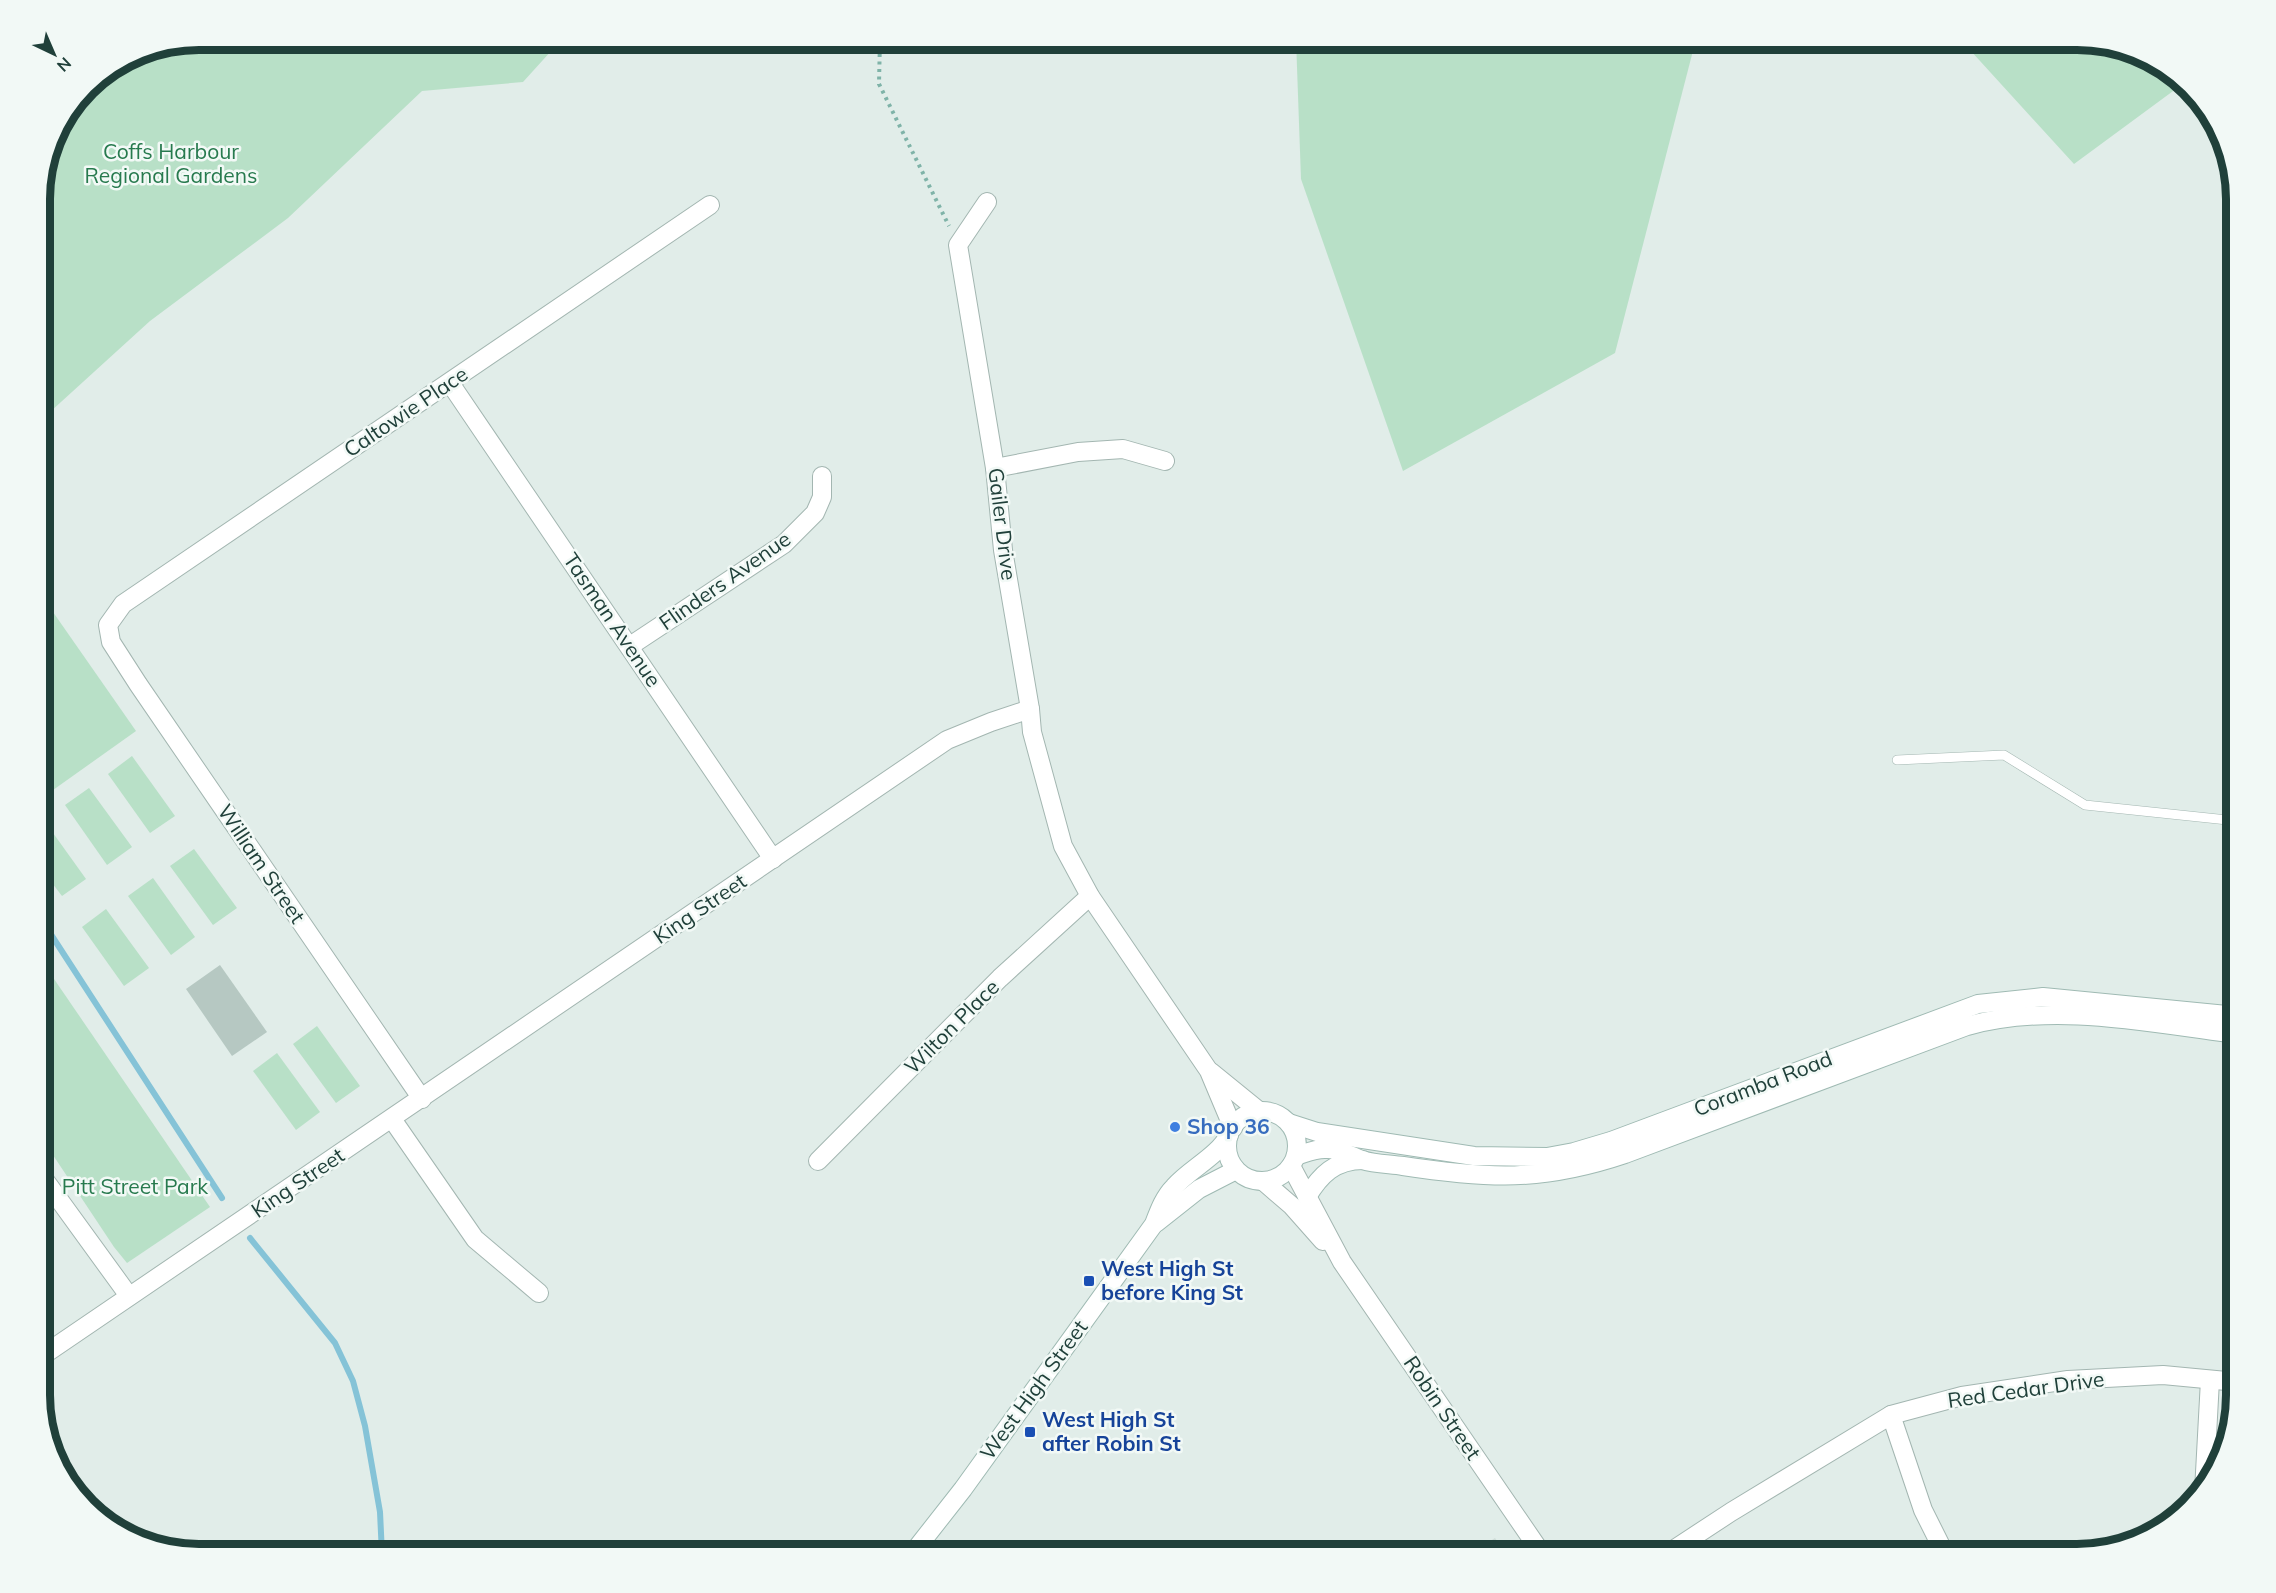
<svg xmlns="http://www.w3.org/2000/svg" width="2276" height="1593" font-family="Mulish,sans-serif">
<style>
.built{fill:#cfddd8}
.green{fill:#b8e0c7}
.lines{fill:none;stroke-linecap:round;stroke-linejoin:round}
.stream{stroke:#85c3d7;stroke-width:6}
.building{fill:#b6c8c2}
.service-casing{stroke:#a3b6b1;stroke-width:10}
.minor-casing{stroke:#a3b6b1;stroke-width:20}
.secondary-casing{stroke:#9fbab3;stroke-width:20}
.path{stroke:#7fb3a8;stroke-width:4;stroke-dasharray:3 4.5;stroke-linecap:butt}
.service{stroke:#fff;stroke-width:9}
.minor{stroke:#fff;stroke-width:18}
.secondary{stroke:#fff;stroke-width:18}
.shop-dot{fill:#3f7fe0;stroke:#f2f9f6;stroke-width:2}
.transit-dot{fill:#1a4fb4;stroke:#f2f9f6;stroke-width:2}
.labels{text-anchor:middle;stroke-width:5;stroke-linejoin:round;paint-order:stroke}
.park-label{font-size:21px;fill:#277a4e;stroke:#f2f9f6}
.street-label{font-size:21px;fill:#20403a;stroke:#f2f9f6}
.shop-label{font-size:21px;font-weight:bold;fill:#366cbe;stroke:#f2f9f6;text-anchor:start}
.transit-label{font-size:21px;font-weight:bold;fill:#164399;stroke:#f2f9f6;text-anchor:start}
.rim{fill:none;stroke:#20403a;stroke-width:8}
</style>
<rect width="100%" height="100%" fill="#e1ede9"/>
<path class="built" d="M1495,1538L1506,1554H1471Z"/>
<g class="green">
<path d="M199,39H562L523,82L422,91L288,218L150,321L39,422V189L51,137L86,86L138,51Z"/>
<path d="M1296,39H1696L1615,353L1403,471L1301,179Z"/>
<path d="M1960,39C2027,39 2137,26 2184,83L2074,164Z"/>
<path d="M39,592L136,731L39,800Z"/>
<path d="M132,756L175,816L150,833L108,774Z"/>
<path d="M89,788L132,847L107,865L65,805Z"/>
<path d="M43,819L86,879L62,896L39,866V822Z"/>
<path d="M194,849L237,908L213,925L170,866Z"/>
<path d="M153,878L195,937L171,955L128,896Z"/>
<path d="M106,909L149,968L124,986L82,927Z"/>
<path d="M39,957L210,1207L127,1263L114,1247L39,1134Z"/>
<path d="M317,1026L360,1086L336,1103L293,1044Z"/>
<path d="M277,1053L320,1112L296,1130L253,1071Z"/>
</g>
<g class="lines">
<g class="stream">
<path d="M39,916L222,1198"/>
<path d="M250,1238L335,1343L353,1381L365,1426L380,1512L382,1554"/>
</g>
</g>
<path class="building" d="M220,965L267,1032L232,1056L186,989Z"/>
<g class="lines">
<defs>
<path id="service" d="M1897,760L2004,755L2085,805L2237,821"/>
<g id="minor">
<path d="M987,202L958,245L995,468L1003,550L1030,709L1032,732L1063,846L1090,896L1209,1071L1233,1128"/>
<path d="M450,383L773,859"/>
<path d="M995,468L1078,452L1123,449L1165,461"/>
<path d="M630,646L784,544L815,513L822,497V476"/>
<path d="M1211,1072L1259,1111"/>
<path d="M422,1099L138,684L111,642L108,625L123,604L710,205"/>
<path d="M392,1119L475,1239L539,1293"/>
<path d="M818,1161L1000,978L1090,896"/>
<path d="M1291,1166L1342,1262L1542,1554"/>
<path d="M39,1172L129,1296"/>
<path d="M1263,1181L1292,1206L1323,1241"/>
<path d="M39,1358L947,740L991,722L1030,709"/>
<path d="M1891,1415L1923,1510L1945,1554"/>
<path d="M2204,1491L2210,1380"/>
<path d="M1667,1554L1731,1512L1891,1415L1962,1396L2068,1380L2163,1375L2237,1382"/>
</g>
<g id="secondary">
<circle cx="1262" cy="1146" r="35"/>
<path d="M1289,1123L1317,1132L1474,1156L1547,1157L1574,1152L1611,1141L1978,1004L2043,997L2237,1016"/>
<path d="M1296,1156C1306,1153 1316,1148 1327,1149C1340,1149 1350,1156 1362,1160C1375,1164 1390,1164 1403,1166C1488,1179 1542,1182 1625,1154L1967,1026C2054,1002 2149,1023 2237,1034"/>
<path d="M1307,1197C1320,1175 1335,1160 1363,1160"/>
<path d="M1156,1223L1199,1189L1236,1170"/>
<path d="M912,1554L963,1489L1154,1224C1159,1211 1164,1197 1174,1187C1191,1168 1217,1157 1229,1135"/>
</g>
</defs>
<use href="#service" class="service-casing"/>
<use href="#minor" class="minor-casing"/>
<use href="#secondary" class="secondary-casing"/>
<g class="path">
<path d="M691,39L727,47L812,39"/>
<path d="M880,39L879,84L949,226"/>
</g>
<use href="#service" class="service"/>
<use href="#minor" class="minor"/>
<use href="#secondary" class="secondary"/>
</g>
<circle class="shop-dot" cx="1175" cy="1127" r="6"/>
<g class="transit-dot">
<rect x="1083" y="1275" width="12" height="12" rx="3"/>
<rect x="1024" y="1426" width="12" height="12" rx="3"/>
</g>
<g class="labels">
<g class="park-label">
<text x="171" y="159">Coffs Harbour<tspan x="171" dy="24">Regional Gardens</tspan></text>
<text x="135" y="1194">Pitt Street Park</text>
</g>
<g class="street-label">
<text transform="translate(406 412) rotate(-34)" y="7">Caltowie Place</text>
<text transform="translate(1002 524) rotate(83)" y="7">Gailer Drive</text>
<text transform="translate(725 581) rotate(-35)" y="7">Flinders Avenue</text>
<text transform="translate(612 620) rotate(56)" y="7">Tasman Avenue</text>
<text transform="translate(261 864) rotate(56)" y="7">William Street</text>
<text transform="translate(700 909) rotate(-34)" y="7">King Street</text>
<text transform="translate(952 1027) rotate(-45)" y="7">Wilton Place</text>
<text transform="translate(1763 1084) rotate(-21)" y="7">Coramba Road</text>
<text transform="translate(298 1183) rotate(-34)" y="7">King Street</text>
<text transform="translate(1034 1390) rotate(-54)" y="7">West High Street</text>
<text transform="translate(2026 1390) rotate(-8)" y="7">Red Cedar Drive</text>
<text transform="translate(1442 1408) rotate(56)" y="7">Robin Street</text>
</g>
<g class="shop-label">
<text x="1187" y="1134">Shop 36</text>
</g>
<g class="transit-label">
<text x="1101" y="1276">West High St<tspan x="1101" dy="24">before King St</tspan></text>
<text x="1042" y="1427">West High St<tspan x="1042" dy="24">after Robin St</tspan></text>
</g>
</g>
<path d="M0 0H2276V1593H0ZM199 50H2077A149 149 0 0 1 2226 199V1395A149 149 0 0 1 2077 1544H199A149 149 0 0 1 50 1395V199A149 149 0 0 1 199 50Z" fill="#f2f9f6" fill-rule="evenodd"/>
<path class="rim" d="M199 50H2077A149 149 0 0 1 2226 199V1395A149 149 0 0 1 2077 1544H199A149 149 0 0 1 50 1395V199A149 149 0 0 1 199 50Z"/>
<g transform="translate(54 54) rotate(136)" stroke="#f2f9f6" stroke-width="4.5" paint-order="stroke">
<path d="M0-4.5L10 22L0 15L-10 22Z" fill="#20403a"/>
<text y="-9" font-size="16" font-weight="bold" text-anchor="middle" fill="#20403a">N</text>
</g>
</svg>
